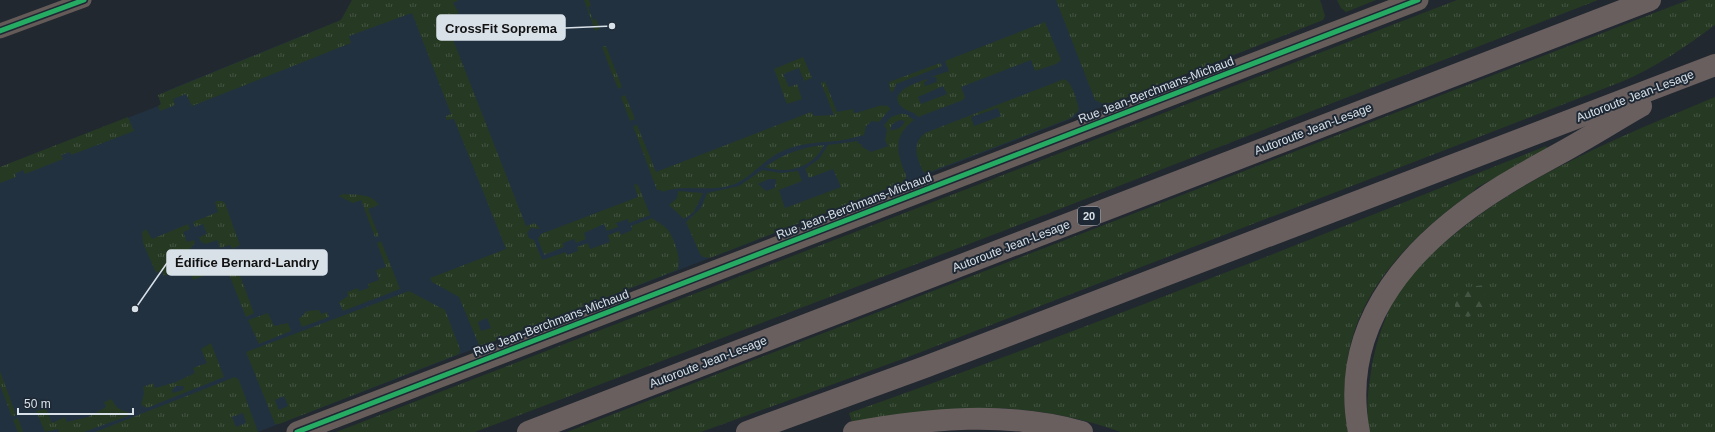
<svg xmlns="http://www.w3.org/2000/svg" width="1715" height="432" font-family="Arial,sans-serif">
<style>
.built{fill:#223140}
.grass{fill:url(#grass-tufts);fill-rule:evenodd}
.forest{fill:url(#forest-firs)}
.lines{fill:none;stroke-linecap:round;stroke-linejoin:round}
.street{stroke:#645a58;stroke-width:15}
.secondary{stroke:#665c5a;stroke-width:21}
.highway{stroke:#6a5f5f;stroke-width:22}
.cycleway-casing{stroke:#1d2834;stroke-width:8}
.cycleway{stroke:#26ab63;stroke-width:5}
.labels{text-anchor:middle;stroke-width:4;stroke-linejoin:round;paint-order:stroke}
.shield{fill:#1d2834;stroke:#a0a9b2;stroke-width:1}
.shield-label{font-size:11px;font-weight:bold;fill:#d8e0e8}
.street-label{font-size:12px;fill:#d8e0e8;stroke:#1d2834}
.leader{fill:none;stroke:#d8e0e8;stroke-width:1.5}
.callout-dot{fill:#d8e0e8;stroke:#1d2834;stroke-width:1.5}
.callout{fill:#d8e0e8;stroke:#d8e0e8;stroke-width:1.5}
.callout-label{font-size:13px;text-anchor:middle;font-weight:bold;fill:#111}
</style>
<defs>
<pattern id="grass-tufts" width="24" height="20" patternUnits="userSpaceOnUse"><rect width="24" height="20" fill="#253923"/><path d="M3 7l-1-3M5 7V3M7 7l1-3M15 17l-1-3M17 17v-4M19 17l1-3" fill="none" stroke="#445543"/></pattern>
<pattern id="forest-firs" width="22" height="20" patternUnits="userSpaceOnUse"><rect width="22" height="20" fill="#253923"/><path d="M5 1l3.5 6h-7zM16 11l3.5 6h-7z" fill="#445543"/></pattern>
</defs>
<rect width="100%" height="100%" fill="#22282f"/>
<path class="built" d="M404,0H1087L1115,102L258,432H0V167L161,105L158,95L176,87L341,20Z"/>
<g class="grass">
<path d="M352,0H459L453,3L459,13L445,19L526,226L535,223L540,229L531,228L527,233L529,238L534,240L542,260L566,252L567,255L578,251L577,247L588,243L590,249L610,242L608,235L619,231L621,235L632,230L631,226L652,218C657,222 664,225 668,230C674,238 683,262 677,270L482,346L479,345L459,297L432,282L430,278L506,249L454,119L446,120V116L451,114L412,13L349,36L351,43L192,106L186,94L173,99L175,105L160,111L158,106L161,104L158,95L341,20ZM487,318L491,328L481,331L478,322Z"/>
<path d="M584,0H589L591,6L588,7L593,20L596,19L600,29L595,31Z"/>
<path d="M1056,0H1320L1325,16L1323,20L1115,102L1103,104L1095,100Z"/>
<path d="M1337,0H1376L1346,12L1341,8Z"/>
<path d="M1457,0H1598L1003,231L475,432H336Z"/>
<path d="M1688,0H1715V25C1685,47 1655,68 1621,82L908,357L701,432H567Z"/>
<path d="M1045,22L1061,60L1056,64L1035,71L1031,60L961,87L965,97L963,100L918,117C914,111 908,112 903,108C884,93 918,82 927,79V81L924,82L925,86L937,82L936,77H931L949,71L945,61ZM943,86L947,94L921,104L918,97Z"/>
<path d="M606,46L622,87L618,89L602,47Z"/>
<path d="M803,57L812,78L804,81L799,68L783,74L789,87L797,84L802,99L787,104L774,69Z"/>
<path d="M940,63L942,66L896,84L894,90L890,92L889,82Z"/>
<path d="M1064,79C1073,83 1077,101 1079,110L1071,118L927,173L923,172C917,157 911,145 925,133ZM998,108L1001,116L974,126L971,117Z"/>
<path d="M825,81L837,112L853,109L854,113C864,112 880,103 888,106L890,109L879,122L872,121L866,126L864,135C855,137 846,140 837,141C814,143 796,143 775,155C760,164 749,179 732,185C708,193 685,183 662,192L661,190H657L633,126L637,125L656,172L811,112L814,116L834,115L821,83Z"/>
<path d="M625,95L635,119L630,121L621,97Z"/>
<path d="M1715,97V432H1370C1365,413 1368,391 1371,372C1375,343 1386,312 1401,287C1413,269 1433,252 1450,238C1528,173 1622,136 1715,97Z"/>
<path d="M900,114H906L914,120C892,136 897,154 906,175V178L902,183L710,258L703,257L700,254L686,222L701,208L707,193L739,186L762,170L781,173L798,171L802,181L779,190L785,208L841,187L833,169L809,178L805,169L819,159L828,145L858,141L859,144H862L861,146L871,152L888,146L885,140L887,130L884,125L891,117ZM900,120L905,121C902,128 897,130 890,130L892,124ZM769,179H776L775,188L766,191L758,184Z"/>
<path d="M128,117L134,131L71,155L70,152L61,155L63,159L25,174L23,170L15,174L16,177L0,183V167Z"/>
<path d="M824,145C814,167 787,175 765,167C783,154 802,147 824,145Z"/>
<path d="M1546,146L1548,150L1476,188L1473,192C1411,235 1351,295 1346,374C1345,393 1348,413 1350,432H1121C1070,414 1015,405 962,409C926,411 889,419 853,425L849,413C1084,330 1315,238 1546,146Z"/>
<path d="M635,184L638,185L650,215L629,223L628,219L616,223L618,227L607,231L604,224L584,233L586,239L576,243L574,239L563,243L564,247L544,255L538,239L541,234L638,197L634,185Z"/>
<path d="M678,191L703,193L694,212L684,219L669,205L677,198Z"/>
<path d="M343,194C356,195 371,193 379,205L368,209L379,236L375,237L361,200L353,203L339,196Z"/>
<path d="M216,201H222L225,203L240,245L232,249L230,245L220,248L217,240L206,244L201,242L199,237L207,234L203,224L195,227L193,222L218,212L215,203Z"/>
<path d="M188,224L190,229L183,232L187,242L194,240L195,243L190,249L183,253L186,262L178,265L180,270L164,276L162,270L156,273L143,243L142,232L146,229L152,239Z"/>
<path d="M381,241L400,289L343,311L339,302L348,296L347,292L358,288L359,291L369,288L368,284L379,280L376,270L386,267L377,243Z"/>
<path d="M227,261L229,265L226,267L193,280L191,275L200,272L208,273L215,267Z"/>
<path d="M237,268L254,313L246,317L228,272Z"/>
<path d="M409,291L445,310L460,349L459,354L279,424H275L246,352ZM284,396L288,406L279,410L275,400Z"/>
<path d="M319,310L321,314L327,312L329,317L302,327L299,319L307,311Z"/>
<path d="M268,313L274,326L288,323L291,331L259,344L248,320Z"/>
<path d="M211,343L224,377L147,408L141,405L144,393L143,387L153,383L155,388L176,382L195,373L193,368L207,363L201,349ZM184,386L183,390L173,393L172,390L176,386Z"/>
<path d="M0,371L16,415L12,417L0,385Z"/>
<path d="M235,377L239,380L258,432H95ZM243,413L246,423L236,427L232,417Z"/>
<path d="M112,399C115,407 119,410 128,412V416L84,432H59L58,429L45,432L36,411L46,408L52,423L65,417L67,422L88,417L106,407L104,402Z"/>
<path d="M18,418L23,432H18L13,420Z"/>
</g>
<path class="forest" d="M1484,285C1485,304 1487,310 1468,317L1455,313V298L1469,287Z"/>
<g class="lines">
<path class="street" d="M0,31L84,0"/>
<path class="secondary" d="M297,432L1418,0"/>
<g class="highway">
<path d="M528,432L1650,0"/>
<path d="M747,432L925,367L1715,65"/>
<path d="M854,432C929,418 1007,411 1082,432"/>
<path d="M1359,432C1337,320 1416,239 1504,185C1528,170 1554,157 1578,143C1599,131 1620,118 1641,106"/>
</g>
<defs>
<g id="cycleway">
<path d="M0,31L84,0"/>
<path d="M297,432L1418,0"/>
</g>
</defs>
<use href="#cycleway" class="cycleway-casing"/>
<use href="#cycleway" class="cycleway"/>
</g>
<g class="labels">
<rect class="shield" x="1078" y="207" width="22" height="18" rx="3"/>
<g class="shield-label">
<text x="1089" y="220">20</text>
</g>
<g class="street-label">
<text transform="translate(1156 90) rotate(-21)" y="4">Rue Jean-Berchmans-Michaud</text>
<text transform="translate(1635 96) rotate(-21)" y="4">Autoroute Jean-Lesage</text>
<text transform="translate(1313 129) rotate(-21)" y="4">Autoroute Jean-Lesage</text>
<text transform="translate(854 206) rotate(-21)" y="4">Rue Jean-Berchmans-Michaud</text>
<text transform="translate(1011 246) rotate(-21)" y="4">Autoroute Jean-Lesage</text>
<text transform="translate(551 323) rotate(-21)" y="4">Rue Jean-Berchmans-Michaud</text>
<text transform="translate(708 362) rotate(-21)" y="4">Autoroute Jean-Lesage</text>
</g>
</g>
<path class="leader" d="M612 26L565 28M135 309L167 263"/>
<g class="callout-dot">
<circle cx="612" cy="26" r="4"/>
<circle cx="135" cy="309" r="4"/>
</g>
<g class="callout">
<rect x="437" y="15" width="128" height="25" rx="4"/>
<rect x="167" y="250" width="160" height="25" rx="4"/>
</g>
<g class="callout-label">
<text x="501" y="33">CrossFit Soprema</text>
<text x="247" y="267">Édifice Bernard-Landry</text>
</g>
<path d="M18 408v6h115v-6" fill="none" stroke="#d8e0e8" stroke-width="2"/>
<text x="24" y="408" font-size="12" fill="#d8e0e8" stroke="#1d2834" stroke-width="3" paint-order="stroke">50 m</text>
</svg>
